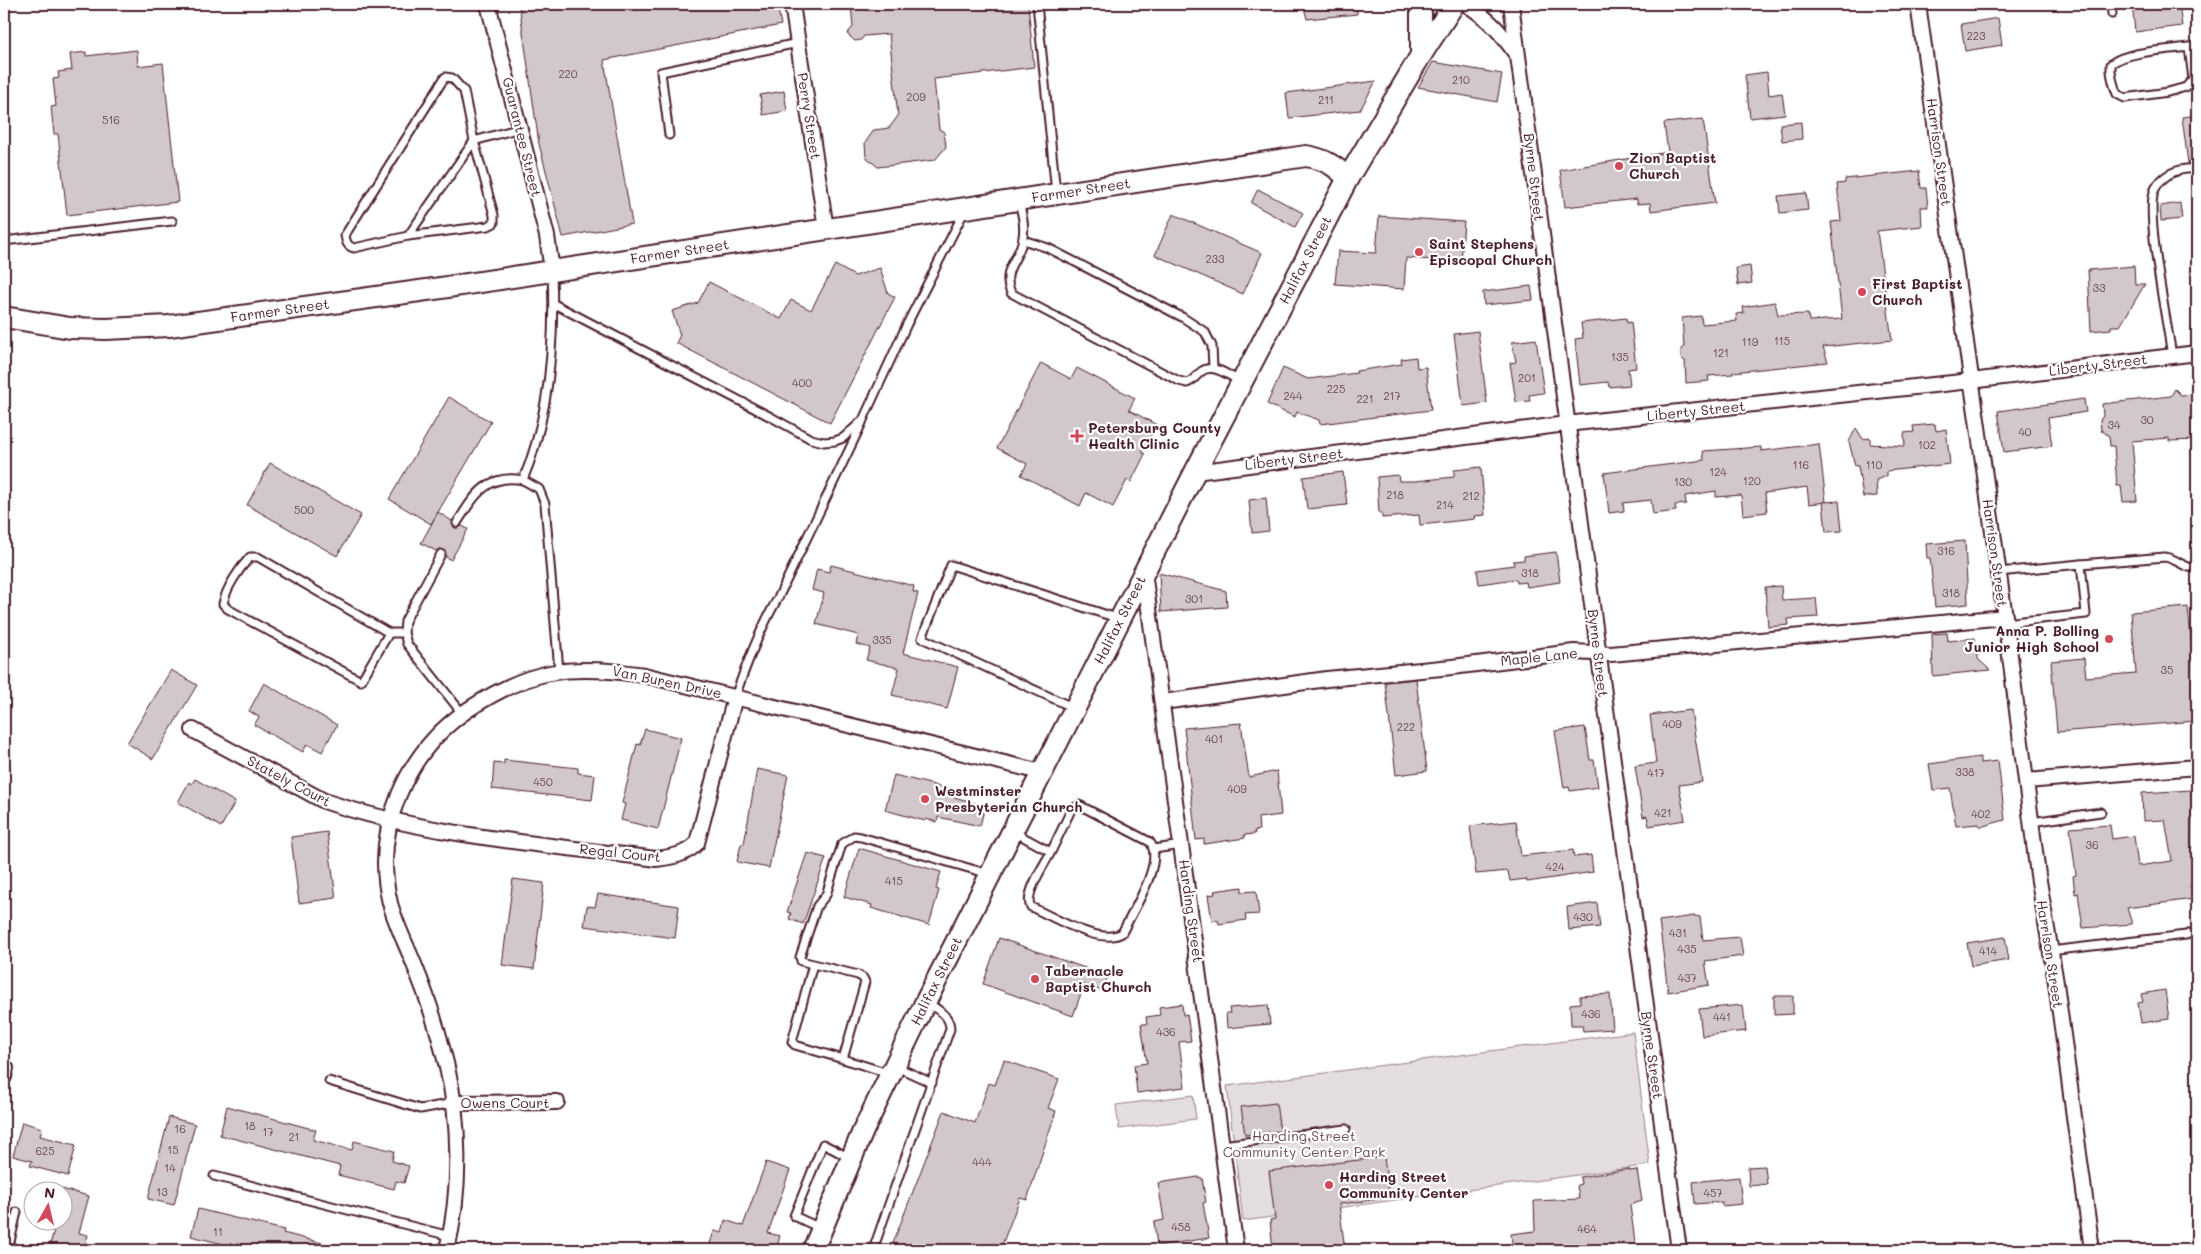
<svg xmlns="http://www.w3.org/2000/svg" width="2201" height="1254" font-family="Mali,sans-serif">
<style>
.green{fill:#e5dee0;stroke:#987e86}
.building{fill:#d2c7cb;stroke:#4a1f2b}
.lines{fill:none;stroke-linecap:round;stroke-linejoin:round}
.lane-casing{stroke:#4a1f2b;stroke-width:11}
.street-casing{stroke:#4a1f2b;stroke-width:18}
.secondary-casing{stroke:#4a1f2b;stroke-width:24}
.lane{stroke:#fff;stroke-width:7}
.street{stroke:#fff;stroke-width:14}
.secondary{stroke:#fff;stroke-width:20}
.poi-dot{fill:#d1495b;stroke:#fff;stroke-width:2}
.labels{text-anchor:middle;stroke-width:4.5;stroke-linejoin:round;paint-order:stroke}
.number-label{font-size:11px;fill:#6c4953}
.street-label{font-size:14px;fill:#4a1f2b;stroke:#fff}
.poi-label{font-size:14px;font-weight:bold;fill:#4a1f2b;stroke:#fff;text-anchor:start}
.park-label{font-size:14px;fill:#714f58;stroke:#fff}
</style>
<rect width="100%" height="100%" fill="#fff"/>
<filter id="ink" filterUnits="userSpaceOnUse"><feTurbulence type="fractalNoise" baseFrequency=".02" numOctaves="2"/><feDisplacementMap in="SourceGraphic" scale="10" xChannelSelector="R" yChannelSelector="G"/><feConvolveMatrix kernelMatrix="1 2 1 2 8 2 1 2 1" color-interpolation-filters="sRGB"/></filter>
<g filter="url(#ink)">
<g class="green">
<path d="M1633,1032L1650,1165L1243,1221L1227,1086Z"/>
<path d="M1193,1095L1196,1119L1119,1129L1116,1105Z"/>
</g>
<g class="building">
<path d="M519,4H777L781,25L604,60L632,224L563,237L539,144Z"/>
<path d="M851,4H1028L1034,67L934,79L939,129L944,132L946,147L935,160L878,167L866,157L865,143L874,130L889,128L898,116L889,34L864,36L861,40L855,41L847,34L853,27Z"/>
<path d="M1303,4H1357V14L1307,19Z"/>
<path d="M2132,4H2179L2182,26L2135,32Z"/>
<path d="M1998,18L2002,45L1965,51L1961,24Z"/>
<path d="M137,50L138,66L163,63L178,202L67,215L58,134H54L51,107L56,106L53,79L59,78L58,72L72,70L70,54L86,52V56Z"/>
<path d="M1433,62L1502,74L1497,102L1418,87Z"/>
<path d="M1767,72L1769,95L1782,93L1785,114L1750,118L1745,75Z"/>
<path d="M1376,81L1360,110L1289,118L1286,93Z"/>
<path d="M784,91L787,111L763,115L760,95Z"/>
<path d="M2197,115V162L2188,163L2182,117Z"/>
<path d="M1703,119L1715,203L1651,211L1650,203L1637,204V199L1565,207L1560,170L1668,152L1664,123Z"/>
<path d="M1801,122L1802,139L1782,141L1780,124Z"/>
<path d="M1919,171L1921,188H1926L1928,207H1921L1922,226L1877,231L1892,340L1823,347L1828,362L1733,372V374L1708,376L1709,381L1686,383L1685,361L1681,358V349L1684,346L1682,318L1701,316L1702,324L1737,321L1736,314L1744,313L1743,307L1775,302L1778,315L1808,314L1809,321L1842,319L1831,222L1841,221L1837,184L1845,183V179Z"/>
<path d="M1258,189L1303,213L1295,227L1251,203Z"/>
<path d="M1806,193L1808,210L1780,213L1778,196Z"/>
<path d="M2180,203L2182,219L2161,221L2160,206Z"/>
<path d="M1173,214L1262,253L1243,294L1155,255Z"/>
<path d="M1379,216L1464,222L1461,262L1406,258L1404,289L1335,284L1338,251L1376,253Z"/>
<path d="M835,265L855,276L880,268L888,293L895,297L830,423L676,343L680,335L672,311L698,303L709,282L781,319L791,300L811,310Z"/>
<path d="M1750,266L1752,283L1738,285L1736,268Z"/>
<path d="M2134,266L2135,284H2145L2120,326H2111V329L2091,331L2088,270Z"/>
<path d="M1531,286L1533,300L1484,305L1483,292Z"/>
<path d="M1626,318L1627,323L1631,322L1636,368L1628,369L1630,385L1609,387L1608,382L1580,385L1575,339L1583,338L1581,323Z"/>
<path d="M1478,331L1487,403L1463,406L1454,334Z"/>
<path d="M1536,339L1544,393L1529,395L1530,401L1516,402L1510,363L1516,362L1512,342Z"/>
<path d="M1416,357L1417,368L1426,367L1431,410L1320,424L1319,420L1297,412L1295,417L1267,404L1283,368L1308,379L1357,373L1356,371L1402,364L1401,359Z"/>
<path d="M1041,363L1071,379L1077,368L1135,398L1129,410L1157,425L1142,452L1145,454L1131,482L1127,480L1113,507L1086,493L1080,506L1021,475L1027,464L997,448Z"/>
<path d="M2175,389L2181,395L2192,394L2193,404H2197V440L2169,441V438L2132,441L2137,501L2123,502L2121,486H2117L2114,446H2110L2109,436L2101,430L2100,420L2103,416L2102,404L2171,396Z"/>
<path d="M449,397L491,422L431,524L389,499Z"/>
<path d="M2084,399L2086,412L2048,418L2052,446L2004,452L1998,411Z"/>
<path d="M1935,424L1936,431L1946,429L1950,464L1887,471V476L1876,480L1877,496L1863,497L1858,466H1855L1849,442L1856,428L1863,439L1870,438V444L1905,446L1904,433L1914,432L1913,426Z"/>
<path d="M1819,444L1826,502L1809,504L1807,487L1765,493L1767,512L1743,515L1741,495L1716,497V491L1685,496L1686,504L1675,505L1676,511L1653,514L1651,500L1623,503L1624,511L1609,513L1604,473L1704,460L1703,451L1761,447V451Z"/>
<path d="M270,463L361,515L337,556L247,505Z"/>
<path d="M1481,467L1485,515L1474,516L1475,519L1420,525L1419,515L1382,518V513H1379L1377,477L1398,475L1399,481H1415L1454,477V470Z"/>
<path d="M1343,472L1347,505L1307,509L1303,477Z"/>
<path d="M1266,498L1269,531L1252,533L1249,500Z"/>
<path d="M1839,501L1842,531L1826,532L1823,502Z"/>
<path d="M438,512L452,521L455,528L462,526L468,529L451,560L446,557L444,550L440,549L436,551L421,543Z"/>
<path d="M1965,541L1968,604L1935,607L1930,558H1927L1926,544Z"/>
<path d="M1556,552L1560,582L1527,587L1526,582L1517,583L1516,579L1479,584L1477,570L1514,565L1513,561L1524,560V556Z"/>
<path d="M831,565L914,586L913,592L918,593L903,653L958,667L947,709L892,695L899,668L866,660L870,648L856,644L858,635L816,624L824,593L812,590L817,569L829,572Z"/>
<path d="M1159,573L1226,591L1227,607L1161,612Z"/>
<path d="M1781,586L1782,600L1816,598L1818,617L1788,619L1789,625L1768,627L1765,587Z"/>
<path d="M2188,607L2194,668H2197V721L2057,732L2051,661L2084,658L2086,677L2136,673L2131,612Z"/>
<path d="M1947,633L1948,641L1975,638L1978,659L1990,670L1933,676L1932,634Z"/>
<path d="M171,670L197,685L153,759L127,743Z"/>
<path d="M1416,679L1427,771L1396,775L1385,682Z"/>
<path d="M264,683L337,725L322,752L307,744L303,752L254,725L259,717L249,711Z"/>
<path d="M1691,710L1702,782L1679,785L1685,820L1649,826L1647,816L1643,817L1635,766L1656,763L1650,715Z"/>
<path d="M1241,723L1249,777L1277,771L1281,815L1258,818L1259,830L1254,831L1255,834L1244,835L1245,838L1204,844V839L1196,840L1184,728Z"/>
<path d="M1585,727L1590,760H1594L1598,787L1570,791L1569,787L1564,788L1555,731Z"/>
<path d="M645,729L681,738L658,829L621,820L625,804L622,803L637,744L640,745Z"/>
<path d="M1980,757V763L1998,761L2005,820L1980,827L1979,824L1956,826L1950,788L1933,790L1929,764Z"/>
<path d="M504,760L578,768V773L595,775L592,800L492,789L494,763L504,764Z"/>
<path d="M757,769L788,775L769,868L737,862L741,844H744Z"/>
<path d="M894,775L934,785L945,789L944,794L985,806L980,826L938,817L937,822L926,819L925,821L885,810Z"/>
<path d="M195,779L235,802L221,827L178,802L189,782L192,784Z"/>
<path d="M2191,790L2197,870V884L2190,885L2193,899L2127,908L2132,924L2083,928L2078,893L2075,894L2073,876L2076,875L2070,828L2110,825L2112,839L2134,836L2138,866L2172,861L2165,820L2143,821L2142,793Z"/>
<path d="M1516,821L1521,856L1573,850L1574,857L1591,855L1593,872L1527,882L1526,879L1510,881L1508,871L1476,874L1470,826Z"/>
<path d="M327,832L336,898L299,903L291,837Z"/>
<path d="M859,848L941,872L936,889L939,890L929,925L871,908L872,905L844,897Z"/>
<path d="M807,853L826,858L803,924L789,919L791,913L787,912Z"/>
<path d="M513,879L544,883L534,969L502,965Z"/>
<path d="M1242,887V892L1256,891L1259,914L1245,915L1246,920L1219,924L1218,920L1212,921L1208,895L1215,894L1214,891Z"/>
<path d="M598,894L679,906L675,938L584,926L587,906L595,907Z"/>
<path d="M1597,903L1600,927L1569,930L1567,907Z"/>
<path d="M1694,916L1700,917L1703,940L1740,937L1743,956L1705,961L1709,985L1668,992L1659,921Z"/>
<path d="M2005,937L2009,960L1971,966L1967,943Z"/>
<path d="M999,938L1108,976L1103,991L1084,985L1073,1016L983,984Z"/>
<path d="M2165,990L2169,1019L2141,1023L2138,1003L2143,1002L2141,994Z"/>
<path d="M1610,994L1613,1029L1583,1031L1582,1025H1571L1570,1004L1580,1003V996Z"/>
<path d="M1774,996H1793V1014L1774,1015Z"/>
<path d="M1182,1004L1183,1015L1187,1014L1191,1041L1179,1042L1185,1087L1137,1093L1134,1065L1147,1063L1141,1024H1147L1146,1017L1160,1015L1159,1007Z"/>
<path d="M1268,1005L1270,1024L1227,1028L1226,1013H1230L1229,1008Z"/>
<path d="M1743,1005L1746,1031L1702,1036L1699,1009Z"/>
<path d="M1004,1060L1059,1079L1048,1108L1056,1111L1027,1200L1020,1198L1000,1250H913L893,1243L944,1111L975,1123L989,1083L995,1085Z"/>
<path d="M1276,1103L1280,1131L1245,1135L1241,1107Z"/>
<path d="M227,1106L316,1130L313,1140L352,1150L354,1141L394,1151L392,1161L409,1166L404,1183L396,1181L394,1189L338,1175L340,1166L220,1135Z"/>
<path d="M169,1117L195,1124L174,1205L148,1199Z"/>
<path d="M22,1122L42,1128L40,1136L76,1145L68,1176L30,1166L32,1161L13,1156Z"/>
<path d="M1384,1157L1389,1198L1339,1204L1345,1250H1273L1270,1220L1275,1219L1269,1171Z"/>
<path d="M766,1162L790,1170L768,1233L780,1236L776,1250H708L714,1231L722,1233L725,1220L743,1226Z"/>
<path d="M1765,1166L1767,1184L1749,1186L1748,1167Z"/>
<path d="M1629,1169L1630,1171L1637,1170L1642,1201L1630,1205L1636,1249L1513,1250L1511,1234L1535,1231L1534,1201L1579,1199L1577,1185L1581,1184L1580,1177Z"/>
<path d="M1198,1177L1202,1178L1206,1202L1203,1203L1209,1238L1157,1246L1154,1222L1164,1220L1158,1183Z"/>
<path d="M1739,1177L1742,1204L1722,1206V1202L1695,1204L1693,1182Z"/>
<path d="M62,1189L89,1196L79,1233L88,1235L84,1250H68L50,1245L56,1222H62Z"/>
<path d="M198,1209L284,1230L283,1233L330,1245L329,1250H247L191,1236Z"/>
</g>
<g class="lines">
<defs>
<g id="lane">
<path d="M1037,4L1056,193"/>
<path d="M2111,4L2112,14"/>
<path d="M2189,47L2193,79L2186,87L2168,92L2125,98L2117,94C2113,84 2110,75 2111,64C2127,51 2169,50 2189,47L2197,46"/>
<path d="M669,135L661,72L798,43"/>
<path d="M474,141L494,215V223L488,226L408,236L354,248C347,246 346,242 345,235L445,77L452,78L464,91L474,141L520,128"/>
<path d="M1019,202C1022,214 1025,225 1023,237C1021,259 1000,268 1011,293L1179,381L1187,383C1195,380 1196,375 1202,371C1214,363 1231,377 1241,382"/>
<path d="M408,236L474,141"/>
<path d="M1023,240L1048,248L1182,317L1205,332L1212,346L1213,368"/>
<path d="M4,241L172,221"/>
<path d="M554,304L771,417L811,439L824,442L835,441L843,438L863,420L907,324L964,212"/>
<path d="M2172,356C2168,326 2144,210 2155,189C2164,173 2180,168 2197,169"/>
<path d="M523,480L539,489L545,504L559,671"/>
<path d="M457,523C474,496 487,473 523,480C550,415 555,342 552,273"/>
<path d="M441,554L405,621L404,633L407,644L462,713"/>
<path d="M2081,564L2165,557C2178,559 2184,569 2197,568"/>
<path d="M1998,572L2081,564L2086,614L2005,623"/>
<path d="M389,633L361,681L228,609L223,604C226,588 239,569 250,557H258L389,633H404"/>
<path d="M735,697C747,662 760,629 779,596L862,423"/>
<path d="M1074,708L922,638L951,565L1120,619"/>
<path d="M2031,822L2101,812"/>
<path d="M1014,832L1051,852L1071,810L1079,805L1150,842C1165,862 1132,912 1122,933C1100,946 1052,916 1031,907C1023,896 1045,863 1051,852"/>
<path d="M1153,849L1183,845"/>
<path d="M2050,951L2186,935L2197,931"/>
<path d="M813,964L792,1042L795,1045L843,1059L865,982L863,978L858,975L801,961L800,957L817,906L826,895L842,844L854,836L861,837L989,874"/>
<path d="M843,1059L888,1073"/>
<path d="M895,1066L932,1083"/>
<path d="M329,1081L420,1109L454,1103"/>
<path d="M1222,1145L1346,1129"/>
<path d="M214,1176L450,1236"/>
<path d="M820,1228L794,1216L823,1144L850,1158"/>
<path d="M8,1250L17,1212"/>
<path d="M873,1250L950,1029C950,1015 938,1010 927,1002"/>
</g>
<g id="street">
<path d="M488,4L547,236L552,271"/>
<path d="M792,4L826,229"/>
<path d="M1466,4C1489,19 1501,32 1516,54"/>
<path d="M1511,4L1679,1250"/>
<path d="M1918,4L2005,617L2038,875L2056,983L2092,1250"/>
<path d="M1195,472L1566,424L1971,381L2197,353"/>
<path d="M1144,572L1236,1250"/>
<path d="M1163,702L1327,679L1452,667L1574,652L1611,654L2005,617"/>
<path d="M193,730L324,801C431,837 545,844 656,859C672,857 686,855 697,843L735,697"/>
<path d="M2026,781L2197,767"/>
<path d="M4,1077L6,1068"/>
<path d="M454,1103L557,1102"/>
<path d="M447,1250C461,1190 461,1123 446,1063C438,1029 427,996 414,964C406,944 396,925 390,903C372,830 406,751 469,709C531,668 571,664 644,675L1041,772"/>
</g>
<g id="secondary">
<path d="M1421,55V4"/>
<path id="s1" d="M4,317L70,328L106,329L169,326L441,288L1306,156C1325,159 1335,166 1348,178"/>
<path id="s2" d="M813,1250L863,1131L926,1001L1195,472L1348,178L1421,55L1454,4"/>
</g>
</defs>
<use href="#lane" class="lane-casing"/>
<use href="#street" class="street-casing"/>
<use href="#secondary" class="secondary-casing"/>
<use href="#lane" class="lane"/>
<use href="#street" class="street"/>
<use href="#secondary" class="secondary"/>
</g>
</g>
<g class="poi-dot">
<circle cx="1619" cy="166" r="5"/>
<circle cx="1419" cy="252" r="5"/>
<circle cx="1862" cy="292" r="5"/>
<path d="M1074.5 428.5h5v5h5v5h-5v5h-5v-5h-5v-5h5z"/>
<circle cx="2109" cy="639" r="5"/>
<circle cx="925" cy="799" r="5"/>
<circle cx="1035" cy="979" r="5"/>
<circle cx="1329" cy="1185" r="5"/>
</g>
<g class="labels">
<g class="number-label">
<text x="1976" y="40">223</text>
<text x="568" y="78">220</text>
<text x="1461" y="84">210</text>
<text x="916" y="101">209</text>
<text x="1326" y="104">211</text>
<text x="111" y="124">516</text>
<text x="1215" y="263">233</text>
<text x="2099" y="292">33</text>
<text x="1782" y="345">115</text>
<text x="1750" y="346">119</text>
<text x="1721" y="357">121</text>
<text x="1620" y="361">135</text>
<text x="1527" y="382">201</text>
<text x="802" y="387">400</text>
<text x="1336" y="393">225</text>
<text x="1293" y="400">244</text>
<text x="1392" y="400">217</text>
<text x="1365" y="403">221</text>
<text x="2147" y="424">30</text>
<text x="2114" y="429">34</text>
<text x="2025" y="436">40</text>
<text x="1927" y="449">102</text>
<text x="1801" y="469">116</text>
<text x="1874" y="469">110</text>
<text x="1718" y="476">124</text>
<text x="1752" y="485">120</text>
<text x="1683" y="486">130</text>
<text x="1395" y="499">218</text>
<text x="1471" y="500">212</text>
<text x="1445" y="509">214</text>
<text x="304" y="514">500</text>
<text x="1946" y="555">316</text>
<text x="1530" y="577">318</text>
<text x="1951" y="597">318</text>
<text x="1194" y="603">301</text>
<text x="882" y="644">335</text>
<text x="2167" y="674">35</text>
<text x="1672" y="728">409</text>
<text x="1406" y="731">222</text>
<text x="1214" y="743">401</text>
<text x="1965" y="776">338</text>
<text x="1656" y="777">417</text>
<text x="543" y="786">450</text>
<text x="1237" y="793">409</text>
<text x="1663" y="817">421</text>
<text x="1981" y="818">402</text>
<text x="2092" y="849">36</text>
<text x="1555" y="871">424</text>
<text x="894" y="885">415</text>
<text x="1583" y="921">430</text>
<text x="1678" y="937">431</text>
<text x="1687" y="953">435</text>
<text x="1988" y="955">414</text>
<text x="1687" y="982">437</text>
<text x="1591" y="1018">436</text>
<text x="1722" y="1021">441</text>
<text x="1166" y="1036">436</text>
<text x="250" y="1130">18</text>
<text x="180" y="1133">16</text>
<text x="268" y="1136">17</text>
<text x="294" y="1141">21</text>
<text x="173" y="1154">15</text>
<text x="45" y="1155">625</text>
<text x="982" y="1166">444</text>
<text x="170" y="1172">14</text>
<text x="162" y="1196">13</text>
<text x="1713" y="1197">457</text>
<text x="1181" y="1231">458</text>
<text x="1587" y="1233">464</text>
<text x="218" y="1236">11</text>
</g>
<g class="street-label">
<text transform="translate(809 116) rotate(81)" y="5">Perry Street</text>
<text transform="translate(522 137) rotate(76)" y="5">Guarantee Street</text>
<text transform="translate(1939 152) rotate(82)" y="5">Harrison Street</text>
<text transform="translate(1534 177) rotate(83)" y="5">Byrne Street</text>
<text dy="5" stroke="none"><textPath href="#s1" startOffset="1088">Farmer Street</textPath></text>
<text dy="5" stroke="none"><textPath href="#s1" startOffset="682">Farmer Street</textPath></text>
<text dy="5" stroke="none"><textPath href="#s2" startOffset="1106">Halifax Street</textPath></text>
<text dy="5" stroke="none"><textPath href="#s1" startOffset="278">Farmer Street</textPath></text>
<text transform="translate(2098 365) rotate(-7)" y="5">Liberty Street</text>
<text transform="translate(1696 411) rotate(-6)" y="5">Liberty Street</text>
<text transform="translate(1294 459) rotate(-7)" y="5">Liberty Street</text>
<text transform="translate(1995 553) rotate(82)" y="5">Harrison Street</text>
<text dy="5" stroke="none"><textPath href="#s2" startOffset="701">Halifax Street</textPath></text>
<text transform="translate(1598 653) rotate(83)" y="5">Byrne Street</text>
<text transform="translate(1539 657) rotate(-6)" y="5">Maple Lane</text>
<text transform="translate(667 682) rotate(12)" y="5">Van Buren Drive</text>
<text transform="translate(289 781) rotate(28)" y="5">Stately Court</text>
<text transform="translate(620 853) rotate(6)" y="5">Regal Court</text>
<text transform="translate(1191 911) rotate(82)" y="5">Harding Street</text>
<text transform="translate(2050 954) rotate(81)" y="5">Harrison Street</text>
<text dy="5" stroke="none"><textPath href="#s2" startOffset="296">Halifax Street</textPath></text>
<text transform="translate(1652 1055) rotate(82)" y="5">Byrne Street</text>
<text x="505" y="1108">Owens Court</text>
</g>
<g class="poi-label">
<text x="1629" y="163">Zion Baptist<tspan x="1629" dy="16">Church</tspan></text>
<text x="1429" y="249">Saint Stephens<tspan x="1429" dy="16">Episcopal Church</tspan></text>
<text x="1872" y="289">First Baptist<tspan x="1872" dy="16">Church</tspan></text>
<text x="1088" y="433">Petersburg County<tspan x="1088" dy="16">Health Clinic</tspan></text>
<text x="2099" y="636" text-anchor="end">Anna P. Bolling<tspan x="2099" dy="16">Junior High School</tspan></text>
<text x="935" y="796">Westminster<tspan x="935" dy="16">Presbyterian Church</tspan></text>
<text x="1045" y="976">Tabernacle<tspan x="1045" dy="16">Baptist Church</tspan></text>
<text x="1339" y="1182">Harding Street<tspan x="1339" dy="16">Community Center</tspan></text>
</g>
<g class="park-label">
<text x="1304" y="1141">Harding Street<tspan x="1304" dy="16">Community Center Park</tspan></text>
</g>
</g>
<rect width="2201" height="1254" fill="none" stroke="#fff" stroke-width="20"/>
<rect x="10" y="10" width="2181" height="1234" fill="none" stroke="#4a1f2b" stroke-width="2" filter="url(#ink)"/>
<g transform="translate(48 1206) rotate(8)"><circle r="24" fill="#ffffff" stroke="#b7a5aa"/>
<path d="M0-4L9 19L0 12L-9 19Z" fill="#d1495b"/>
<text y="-8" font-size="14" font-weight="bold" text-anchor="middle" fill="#4a1f2b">N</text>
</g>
</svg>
